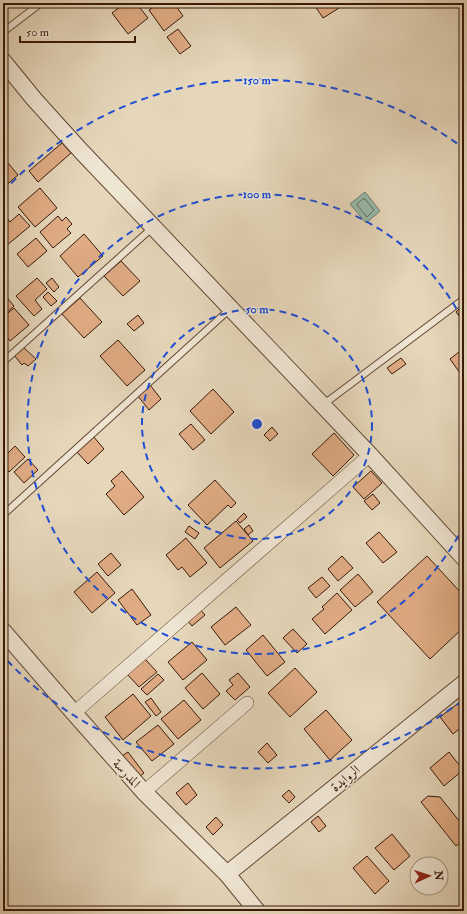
<svg xmlns="http://www.w3.org/2000/svg" width="467" height="914" font-family="'IM FELL Double Pica',Amiri,serif">
<style>
.water{fill:#97baab;stroke:#717a6a}
.lines{fill:none;stroke-linecap:round;stroke-linejoin:round}
.shore{stroke:#686a5a;stroke-width:1}
.building{fill:#e0ac85;stroke:#391908}
.service-casing{stroke:#644835;stroke-width:8}
.minor-casing{stroke:#644835;stroke-width:14}
.tertiary-casing{stroke:#644835;stroke-width:18}
.service{stroke:#efe5d3;stroke-width:6}
.minor{stroke:#efe5d3;stroke-width:13}
.tertiary{stroke:#efe5d3;stroke-width:16}
.ring{fill:none;stroke:#1d4ed8;stroke-width:2;stroke-dasharray:7 5}
.labels{text-anchor:middle;stroke-width:3;stroke-linejoin:round;paint-order:stroke}
.street-label{font-size:14px;fill:#391908;stroke:#efe5d3}
.centre{fill:#1d4ed8;stroke:#efe5d3;stroke-width:2}
.ring-label{font-size:12px;text-anchor:middle;font-weight:bold;fill:#1d4ed8;stroke:#efe5d3;stroke-width:3;stroke-linejoin:round;paint-order:stroke}
</style>
<rect width="100%" height="100%" fill="#e6d7bb"/>
<filter id="stains"><feTurbulence type="fractalNoise" baseFrequency=".005" numOctaves="4"/><feColorMatrix values="0 0 0 0 .2 0 0 0 0 .09 0 0 0 0 .02 0 0 0 .5 -.17"/></filter>
<radialGradient id="worn" r=".72"><stop offset=".6" stop-color="#630" stop-opacity="0"/><stop offset="1" stop-color="#630" stop-opacity=".3"/></radialGradient>
<path class="water" d="M365,192L380,211L366,223L350,204Z"/>
<g class="lines">
<path class="shore" d="M363,199H365L374,210L367,217L357,205Z"/>
</g>
<g class="building">
<path d="M125,3H136L148,18L128,34L112,13Z"/>
<path d="M159,3H174L183,16L164,31L149,10Z"/>
<path d="M313,3H336L339,8L323,18Z"/>
<path d="M178,29L191,46L180,54L167,37Z"/>
<path d="M62,143L71,153L38,182L29,171Z"/>
<path d="M3,157L18,175L3,188Z"/>
<path d="M40,188L57,208L35,227L18,207Z"/>
<path d="M19,214L30,226L6,246L3,243V220L6,217L10,222Z"/>
<path d="M58,216L62,221L66,217L72,224L67,229L71,233L53,248L40,232Z"/>
<path d="M84,234L103,256L78,277L60,256Z"/>
<path d="M36,238L47,251L28,267L17,254Z"/>
<path d="M121,261L140,281L123,296L104,276Z"/>
<path d="M37,278L47,289L35,300L42,309L34,316L16,296Z"/>
<path d="M52,278L59,287L54,292L46,283Z"/>
<path d="M48,292L57,301L51,306L43,297Z"/>
<path d="M3,293L14,306L3,316Z"/>
<path d="M80,298L102,322L84,338L62,314Z"/>
<path d="M464,304V322L456,312Z"/>
<path d="M14,308L29,325L10,341L3,332V317Z"/>
<path d="M138,315L144,323L134,331L127,324Z"/>
<path d="M118,340L145,370L127,386L100,356Z"/>
<path d="M23,347L36,359L28,366L24,363L22,365L14,355Z"/>
<path d="M464,348V370L460,373L450,359Z"/>
<path d="M401,358L406,364L392,374L387,368Z"/>
<path d="M150,385L161,399L149,410L138,396Z"/>
<path d="M213,389L234,412L211,434L190,411Z"/>
<path d="M191,424L205,440L193,450L179,434Z"/>
<path d="M272,427L278,434L270,441L264,435Z"/>
<path d="M334,433L354,455L333,476L312,454Z"/>
<path d="M93,436L104,449L88,464L76,451Z"/>
<path d="M15,446L25,457L9,472L3,465V458Z"/>
<path d="M28,459L38,470L24,483L14,472Z"/>
<path d="M122,471L144,497L124,515L106,494L115,486L111,481Z"/>
<path d="M371,471L382,483L364,499L353,487Z"/>
<path d="M215,480L236,503L231,508L228,505L207,525L188,505Z"/>
<path d="M373,494L380,503L372,510L364,501Z"/>
<path d="M244,513L247,517L240,523L237,520Z"/>
<path d="M236,521L253,541L220,568L204,548Z"/>
<path d="M249,525L253,531L248,535L244,529Z"/>
<path d="M189,526L199,533L195,539L185,532Z"/>
<path d="M379,532L397,552L383,563L366,543Z"/>
<path d="M186,538L207,563L190,577L182,567L178,570L166,555Z"/>
<path d="M111,553L121,565L108,576L98,564Z"/>
<path d="M342,556L353,568L338,581L328,569Z"/>
<path d="M427,556L464,596V627L430,659L377,602Z"/>
<path d="M97,572L115,593L92,613L74,592Z"/>
<path d="M358,574L373,592L355,607L340,590Z"/>
<path d="M322,577L330,586L316,598L308,588Z"/>
<path d="M132,589L151,615L137,625L118,600Z"/>
<path d="M337,593L352,610L325,634L312,619L324,609L322,607Z"/>
<path d="M236,607L251,625L225,645L211,627Z"/>
<path d="M199,608L205,615L192,626L186,619Z"/>
<path d="M293,629L307,644L297,653L283,638Z"/>
<path d="M263,635L285,662L267,676L246,650Z"/>
<path d="M192,642L207,660L183,680L168,662Z"/>
<path d="M145,659L157,672L139,687L127,674Z"/>
<path d="M295,668L317,692L290,717L268,693Z"/>
<path d="M202,673L220,694L203,709L185,688Z"/>
<path d="M238,673L250,687L235,700L226,691L233,685L229,680Z"/>
<path d="M158,674L164,680L147,695L141,689Z"/>
<path d="M133,694L151,716L123,740L105,717Z"/>
<path d="M151,698L161,712L156,716L145,702Z"/>
<path d="M464,699V725L453,734L440,717Z"/>
<path d="M184,700L201,720L178,739L161,719Z"/>
<path d="M326,710L352,740L330,760L304,729Z"/>
<path d="M158,725L174,744L152,761L136,742Z"/>
<path d="M267,743L277,755L268,763L258,752Z"/>
<path d="M128,752L144,773L139,777L122,756Z"/>
<path d="M449,752L463,770L444,786L430,768Z"/>
<path d="M188,783L197,795L186,805L176,793Z"/>
<path d="M289,790L295,797L289,803L282,796Z"/>
<path d="M428,796L440,797L464,827V830L462,831L464,833V840L456,846L421,802Z"/>
<path d="M318,816L326,826L319,832L311,822Z"/>
<path d="M216,817L223,825L213,835L206,827Z"/>
<path d="M392,834L410,856L394,870L375,848Z"/>
<path d="M367,856L389,881L375,894L353,868Z"/>
</g>
<g class="lines">
<defs>
<g id="service">
<path d="M3,32L41,3"/>
<path d="M3,362L152,228"/>
<path d="M324,404L464,299"/>
<path d="M3,515L230,309"/>
</g>
<g id="minor">
<path d="M74,713L370,455"/>
<path d="M144,792L247,703"/>
</g>
<g id="tertiary">
<path d="M3,61L34,99L81,151L370,455L464,558"/>
<path d="M3,631L74,713L144,792L227,874L257,911"/>
<path d="M227,874L464,683"/>
</g>
</defs>
<use href="#service" class="service-casing"/>
<use href="#minor" class="minor-casing"/>
<use href="#tertiary" class="tertiary-casing"/>
<use href="#service" class="service"/>
<use href="#minor" class="minor"/>
<use href="#tertiary" class="tertiary"/>
</g>
<g class="ring">
<circle cx="257" cy="424" r="115"/>
<path d="M464 525A230 230 0 1 1 464 323"/>
<path d="M462 701A344 344 0 0 1 3 656M3 192A344 344 0 0 1 462 147"/>
</g>
<g class="labels">
<g class="street-label">
<text transform="translate(127 773) rotate(48)" y="5">المدرسة</text>
<text transform="translate(345 778) rotate(-39)" y="5">الروايدة</text>
</g>
</g>
<circle cx="257" cy="424" r="6" class="centre"/>
<g class="ring-label">
<text x="257" y="84">150 m</text>
<text x="257" y="198">100 m</text>
<text x="257" y="313">50 m</text>
</g>
<rect width="467" height="914" fill="none" stroke="#e6d7bb" stroke-width="16"/>
<rect x="4" y="4" width="459" height="906" fill="none" stroke="#391908" stroke-width="2"/>
<rect x="8" y="8" width="451" height="898" fill="none" stroke="#391908"/>
<g transform="translate(429 876) rotate(87)"><circle r="19" fill="#efe5d3" stroke="#a69382"/>
<path d="M0-3L7 15L0 10L-7 15Z" fill="#8f2418"/>
<text y="-6" font-size="11" font-weight="bold" text-anchor="middle" fill="#391908">N</text>
</g>
<path d="M20 36v6h115v-6" fill="none" stroke="#391908" stroke-width="2"/>
<text x="26" y="36" font-size="12" fill="#391908" stroke="#efe5d3" stroke-width="3" paint-order="stroke">50 m</text>
<rect width="100%" height="100%" filter="url(#stains)"/>
<rect width="100%" height="100%" fill="url(#worn)"/>
</svg>
